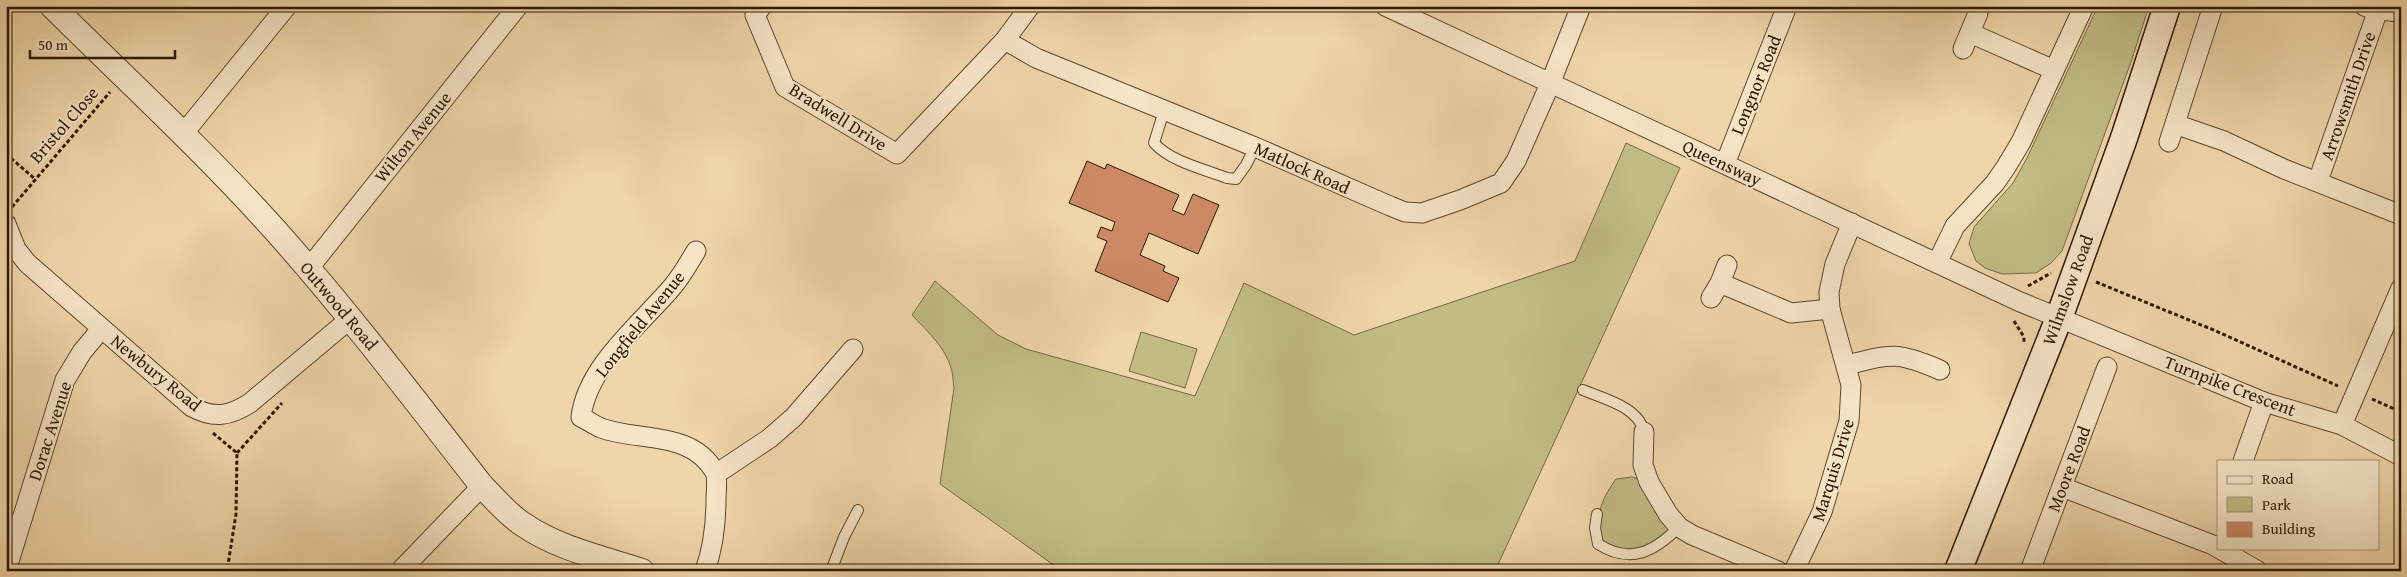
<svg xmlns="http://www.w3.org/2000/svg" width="2407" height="577" font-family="'Gentium Book Plus',serif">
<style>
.green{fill:#c0bc83;stroke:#766a43}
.building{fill:#cc8963;stroke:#2c1803}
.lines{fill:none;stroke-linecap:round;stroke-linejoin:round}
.service-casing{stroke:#5d472c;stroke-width:12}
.minor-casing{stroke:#5d472c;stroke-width:21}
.tertiary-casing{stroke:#5d472c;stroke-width:26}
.secondary-casing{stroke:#2c1803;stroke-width:29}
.path{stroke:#2c1803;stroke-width:3;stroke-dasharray:4 2.5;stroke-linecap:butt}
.service{stroke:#f5e4c6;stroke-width:10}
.minor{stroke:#f5e4c6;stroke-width:19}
.tertiary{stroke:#f5e4c6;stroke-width:24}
.secondary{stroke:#f5e4c6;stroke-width:26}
.labels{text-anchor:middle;stroke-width:4;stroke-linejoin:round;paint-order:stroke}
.street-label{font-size:18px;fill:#2c1803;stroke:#f5e4c6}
</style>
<rect width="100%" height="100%" fill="#f0d5a8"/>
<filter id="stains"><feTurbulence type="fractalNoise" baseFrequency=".004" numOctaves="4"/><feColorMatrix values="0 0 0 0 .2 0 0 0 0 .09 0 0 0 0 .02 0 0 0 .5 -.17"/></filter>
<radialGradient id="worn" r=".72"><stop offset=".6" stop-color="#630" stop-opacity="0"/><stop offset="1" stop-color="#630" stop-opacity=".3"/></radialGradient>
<g class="green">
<path d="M2098,6H2149L2131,62L2062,251L2051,263L2036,273L2002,274L1985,268L1976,261L1969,244L1974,227L2013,183L2027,158Z"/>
<path d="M1626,143L1680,168L1495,571H1062L940,484L954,388C953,381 953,372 950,365C944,346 925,329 912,315L935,281L998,335L1026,349L1195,396L1244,283L1354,335L1575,261Z"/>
<path d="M1141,332L1197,349L1185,388L1129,371Z"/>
<path d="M1632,477L1649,482L1679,527L1654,549L1618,553L1596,537C1597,513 1602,498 1616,479Z"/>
</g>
<path class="building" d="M1087,161L1105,169L1107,164L1179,195L1172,210L1184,215L1193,194L1219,205L1198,254L1149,233L1140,255L1165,266L1163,271L1179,278L1168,302L1095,271L1107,241L1097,237L1101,227L1112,231L1115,222L1069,203Z"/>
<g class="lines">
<defs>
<g id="service">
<path d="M1164,111L1154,143C1171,162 1204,169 1227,178L1236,179L1246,165L1255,147"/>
<path d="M1583,390C1604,399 1639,407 1644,432"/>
<path d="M1597,514L1595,528L1598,544C1631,565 1655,551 1679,527"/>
<path d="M831,571L844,537L858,510"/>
</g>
<g id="minor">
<path d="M762,6L755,15L785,87L897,154L1005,40L1030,6"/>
<path d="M1385,6L2018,301L2264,402L2342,425L2401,456"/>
<path d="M2364,6L2378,10L2401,12"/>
<path d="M1970,33L2054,70"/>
<path d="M1005,40L1036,58L1255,147L1390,206L1405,212L1422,213L1460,200L1501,183L1516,161L1550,84L1581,6"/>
<path d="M1963,49L1978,13"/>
<path d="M2175,124L2224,141L2284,169L2401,215"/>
<path d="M183,134L287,6"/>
<path d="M2169,142L2213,6"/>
<path d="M1725,164L1787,6"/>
<path d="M2318,181L2378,10"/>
<path d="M6,224L16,249L27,263L192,407C214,419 230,416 250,403L351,318"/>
<path d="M696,251C689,263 682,275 673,286C641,324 587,366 581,417C587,420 594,425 601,428C639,442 691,430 715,472C718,479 716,492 716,499C716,523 713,548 705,571"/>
<path d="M1937,263L1955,226L1995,183L2006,167L2021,142L2084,6"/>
<path d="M309,268L518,6"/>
<path d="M1720,283L1791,313L1830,309"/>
<path d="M1711,298L1720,283L1727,265"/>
<path d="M1847,365C1891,354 1896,351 1940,370"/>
<path d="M2342,425L2401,288"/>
<path d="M1644,432L1643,465L1649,482L1668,514L1679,527L1692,535L1778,571"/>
<path d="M2243,461L2264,402"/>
<path d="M716,474L770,438L794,417L853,349"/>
<path d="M2062,487L2213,545L2258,571"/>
<path d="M402,569L482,486"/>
<path d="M6,571L65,380L82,352L101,329"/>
<path d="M1794,571L1822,512L1849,421L1851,385L1830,309L1829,292L1835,264L1852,223"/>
<path d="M2030,571L2107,367"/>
</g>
<path id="tertiary" d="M52,6C127,80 205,152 275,230C348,312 414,399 482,486C495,499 508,515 524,525C559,549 603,558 642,571"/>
<path id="secondary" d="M1958,571L2059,318L2124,138L2167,6"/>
</defs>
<use href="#service" class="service-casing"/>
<use href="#minor" class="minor-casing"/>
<use href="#tertiary" class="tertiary-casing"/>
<use href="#secondary" class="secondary-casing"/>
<g class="path">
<path d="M6,154L35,179"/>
<path d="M12,207L110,92"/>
<path d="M2096,282L2216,331L2338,386"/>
<path d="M2028,286L2051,273"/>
<path d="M2014,321L2024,337V342"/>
<path d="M2372,399L2401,412"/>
<path d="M213,433L237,453L236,514L227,571"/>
<path d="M237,453L282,403"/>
</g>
<use href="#service" class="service"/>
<use href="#minor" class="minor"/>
<use href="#tertiary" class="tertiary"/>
<use href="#secondary" class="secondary"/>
</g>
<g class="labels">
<g class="street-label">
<text transform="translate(1756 85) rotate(-68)" y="6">Longnor Road</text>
<text transform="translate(2348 96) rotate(-71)" y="6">Arrowsmith Drive</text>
<text transform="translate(838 117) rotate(32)" y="6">Bradwell Drive</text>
<text transform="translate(64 125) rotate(-49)" y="6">Bristol Close</text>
<text transform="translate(413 137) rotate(-51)" y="6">Wilton Avenue</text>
<text transform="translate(1722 163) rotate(25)" y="6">Queensway</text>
<text transform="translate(1302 168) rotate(24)" y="6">Matlock Road</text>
<text transform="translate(2068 290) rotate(-70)" y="6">Wilmslow Road</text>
<text transform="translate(339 306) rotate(50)" y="6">Outwood Road</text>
<text transform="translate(640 324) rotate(-51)" y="6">Longfield Avenue</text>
<text transform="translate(156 373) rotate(39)" y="6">Newbury Road</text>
<text transform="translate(2230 386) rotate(21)" y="6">Turnpike Crescent</text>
<text transform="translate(50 431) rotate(-72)" y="6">Dorac Avenue</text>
<text transform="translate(2069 469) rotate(-69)" y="6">Moore Road</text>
<text transform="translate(1833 470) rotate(-73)" y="6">Marquis Drive</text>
</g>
</g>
<rect width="2407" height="577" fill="none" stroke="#f0d5a8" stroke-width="25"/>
<rect x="8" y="8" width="2392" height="562" fill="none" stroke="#2c1803" stroke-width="2.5"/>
<rect x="12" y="12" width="2382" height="552" fill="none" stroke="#2c1803"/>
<rect x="2217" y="460" width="162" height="90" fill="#f5e4c6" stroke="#a59278"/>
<rect x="2227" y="476" width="25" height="8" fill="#f5e4c6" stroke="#a59278"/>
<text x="2262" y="484" font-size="15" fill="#2c1803">Road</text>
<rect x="2227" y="497" width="25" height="15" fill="#c0bc83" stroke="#a59278"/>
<text x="2262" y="510" font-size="15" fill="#2c1803">Park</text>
<rect x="2227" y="522" width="25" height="15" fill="#cc8963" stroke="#a59278"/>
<text x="2262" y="534" font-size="15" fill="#2c1803">Building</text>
<path d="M30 50v8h145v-8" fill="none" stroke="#2c1803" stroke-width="2.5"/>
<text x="38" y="50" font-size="15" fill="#2c1803" stroke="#f5e4c6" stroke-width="4" paint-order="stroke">50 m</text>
<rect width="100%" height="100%" filter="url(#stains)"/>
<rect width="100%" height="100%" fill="url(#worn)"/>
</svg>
